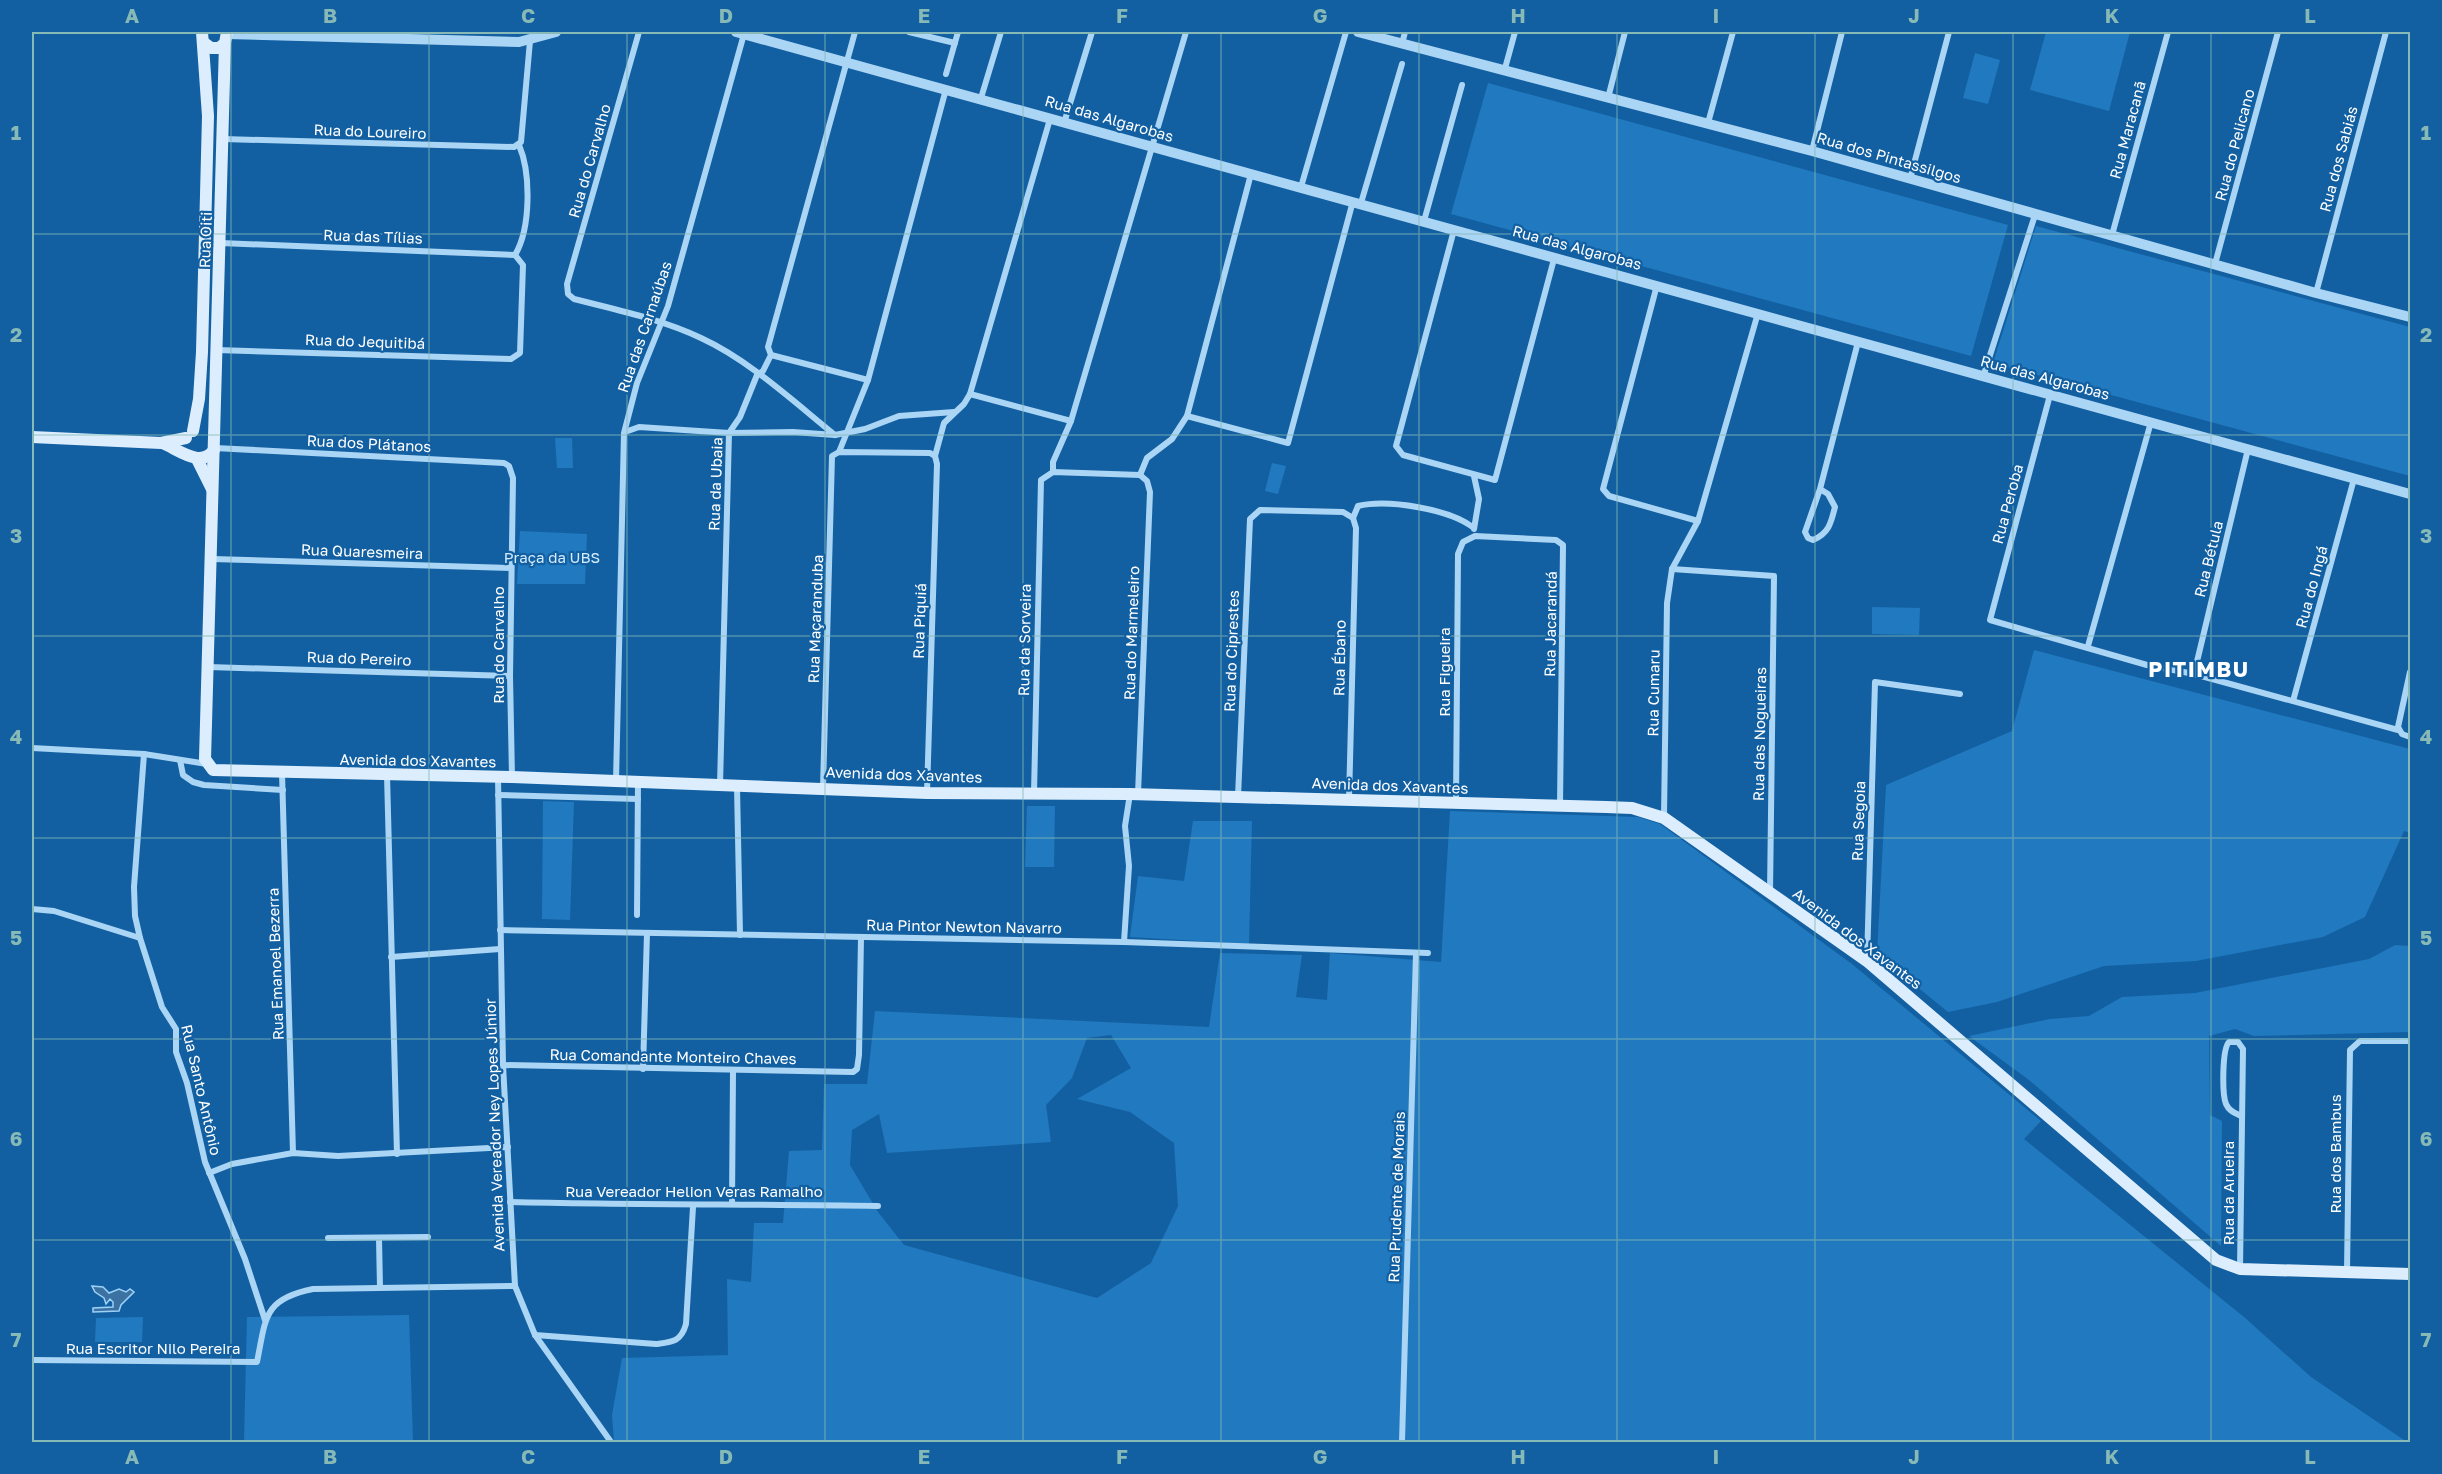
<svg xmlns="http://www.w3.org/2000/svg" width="2442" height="1474" font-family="'Golos Text',sans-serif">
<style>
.green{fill:#2179bf;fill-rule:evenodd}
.water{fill:#3b72a1;stroke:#9dd1f8;stroke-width:1.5}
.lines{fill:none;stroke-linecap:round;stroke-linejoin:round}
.minor{stroke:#abd5f5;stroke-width:6}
.tertiary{stroke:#abd5f5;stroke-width:10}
.secondary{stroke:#dceefe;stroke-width:12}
.grid{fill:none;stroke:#87bab6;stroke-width:1.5;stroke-opacity:0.55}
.labels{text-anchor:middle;stroke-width:4.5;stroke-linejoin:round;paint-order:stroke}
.street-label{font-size:15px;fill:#fff;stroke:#1260a2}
.park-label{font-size:15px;fill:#d4ecfe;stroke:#1260a2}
.district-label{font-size:21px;font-weight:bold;letter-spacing:1.5px;fill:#fff;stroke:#1260a2}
.neatline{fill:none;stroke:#87bab6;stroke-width:2}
.grid-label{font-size:20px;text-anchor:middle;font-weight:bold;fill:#87bab6}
</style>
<rect width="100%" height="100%" fill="#1260a2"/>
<g class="green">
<path d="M2046,32H2130L2109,111L2030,90Z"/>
<path d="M1975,53L2000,60L1988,104L1963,98Z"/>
<path d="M1488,83L2008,225L1971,356L1451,214Z"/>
<path d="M2036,226L2410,327V476L1993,363Z"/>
<path d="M555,438H572L573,468H557Z"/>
<path d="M1272,463L1286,466L1278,494L1265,491Z"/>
<path d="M520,531L587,534L585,584H517Z"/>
<path d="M1872,607L1920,608L1919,635L1872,634Z"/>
<path d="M2034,650L2410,749V833L2404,831L2365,917L2323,937L2196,961L2104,966L1997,1002L1948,1012L1877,954L1886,785L2012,731Z"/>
<path d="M543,801L574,802L570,920L542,919Z"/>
<path d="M1027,806H1055L1054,867H1025Z"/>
<path d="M1450,811L1638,817L1660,824L1852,964L2041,1121L2024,1139L2244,1317L2311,1377L2407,1442H614L612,1415L622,1358L728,1355L727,1279L751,1282L754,1223H783L789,1151L822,1150L824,1084H867L875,1011L1209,1027L1220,953L1302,955L1296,997L1327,1000L1330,953L1441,962ZM1111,1035L1131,1068L1077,1099L1130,1112L1174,1143L1178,1206L1151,1263L1097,1298L904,1245L878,1212L850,1165L852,1130L879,1114L887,1153L1051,1142L1046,1105L1072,1078L1087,1038Z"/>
<path d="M1193,821H1252L1249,944L1130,937L1138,876L1184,881Z"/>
<path d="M2395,945L2410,946V1032L2254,1036L2235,1029L2209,1036L2210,1115L2222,1121L2221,1246L2029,1080L1969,1036L2050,1019L2089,1016L2122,997L2195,993L2369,959Z"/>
<path d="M409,1315L413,1442H244L247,1317Z"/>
<path d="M143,1317L142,1342H95L96,1318Z"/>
</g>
<path class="water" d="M92,1286L103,1287L109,1293L119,1289L126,1292L130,1289L134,1292L121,1305L119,1311L93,1312V1308L113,1307V1302L110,1299L106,1304L104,1298L95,1292Z"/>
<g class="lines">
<g class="minor">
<path d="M639,32L567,284L568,294L574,299C617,310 661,319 701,338C749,360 794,402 835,435"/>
<path d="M909,32L955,43"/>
<path d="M1402,44L1405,32"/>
<path d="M1504,72L1515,32"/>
<path d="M946,74L958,32"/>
<path d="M981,98L1001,32"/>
<path d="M1608,98L1625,32"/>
<path d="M1064,123L1092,32"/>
<path d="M1708,123L1733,32"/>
<path d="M223,139L514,147L521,142L530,41"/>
<path d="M1812,151L1842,32"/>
<path d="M1910,179L1949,32"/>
<path d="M1301,187L1346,32"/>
<path d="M1361,203L1402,64"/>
<path d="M1424,221L1462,85"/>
<path d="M1454,230L1396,446L1403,455L1495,480L1554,259"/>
<path d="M2112,235L2168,32"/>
<path d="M515,255C531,228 531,173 519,145"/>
<path d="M2215,264L2278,32"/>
<path d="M1657,285L1603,489L1609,496L1698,521"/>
<path d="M2316,293L2386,32"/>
<path d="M216,350L511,359L520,353L523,265L515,255L221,243"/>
<path d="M771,355L868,380"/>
<path d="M1983,377L2035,215"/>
<path d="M970,394L1071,421"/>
<path d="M2050,395L1990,620L2147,665L2194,674L2398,730"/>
<path d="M1187,416L1288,443L1353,201"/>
<path d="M625,432L639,427L729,433L793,432L835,435L865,429L899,416L954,412"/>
<path d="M215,448L504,463L509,466L513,478L510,676L512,777"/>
<path d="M839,452L868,380L946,89"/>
<path d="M935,456L944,423L964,404L970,394L1050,119"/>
<path d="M1053,472V462L1071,421L1186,32"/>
<path d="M1140,475L1147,458L1172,439L1187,416L1251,174"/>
<path d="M1474,476L1479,499L1474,529"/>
<path d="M1820,489L1828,494L1835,507C1831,523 1829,533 1813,540L1808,538L1805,532L1820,489L1858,342"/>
<path d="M1353,518L1358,506C1388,499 1450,509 1474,528"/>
<path d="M212,559L511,568"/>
<path d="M1672,569L1774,576L1770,893"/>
<path d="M2088,646L2151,422"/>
<path d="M208,667L510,676"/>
<path d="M2410,672L2398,727L2402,734L2410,737"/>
<path d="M2194,674L2248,449"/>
<path d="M2293,701L2354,479"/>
<path d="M32,748L144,754L207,764"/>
<path d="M144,754L134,887L135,916L140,938L162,1007L176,1029V1052L187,1083L205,1162L245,1259L265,1320"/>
<path d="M180,760L183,775L193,782L204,785L283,790"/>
<path d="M282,773L293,1153"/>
<path d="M387,775L397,1154"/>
<path d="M498,777L503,1065L515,1286L535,1335L611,1442"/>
<path d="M616,781L624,433L637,383L668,306L744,34"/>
<path d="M720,785L729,433L740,417L757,375L763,371L771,355L768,347L855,32"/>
<path d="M737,787L740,935"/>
<path d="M823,788L832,456L839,452L930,453L935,456L937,464L927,793"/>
<path d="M1034,793L1041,480L1053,472L1140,475"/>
<path d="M1138,794L1150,492L1147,481L1140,475"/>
<path d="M498,795L638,799"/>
<path d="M1238,797L1250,519L1260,510L1343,512L1353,518L1356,528L1349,800"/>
<path d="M1456,803L1458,554L1463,542L1475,536L1556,540L1563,545L1560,806"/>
<path d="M1664,817L1667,603L1672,569L1698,521L1758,313"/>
<path d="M32,909L54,911L140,938"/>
<path d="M637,915L638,782"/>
<path d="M500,930L1124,942L1428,953"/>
<path d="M1124,942L1129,866L1125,826L1130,794"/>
<path d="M391,957L500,949"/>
<path d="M1867,961L1875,682L1960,694"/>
<path d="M503,1065L853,1072L857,1069L859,1055L861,937"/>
<path d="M643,1069L647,933"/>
<path d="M209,1173L232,1164L293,1153L338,1156L508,1147"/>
<path d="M510,1202C633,1205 756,1204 878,1206"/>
<path d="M732,1204L733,1071"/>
<path d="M328,1238L428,1237"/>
<path d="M379,1238L380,1288"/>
<path d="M2240,1269L2243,1049L2238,1042H2229C2222,1049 2222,1094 2226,1104C2229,1111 2235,1113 2241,1116"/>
<path d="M2347,1272L2350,1050L2360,1041H2410"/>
<path d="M535,1335L656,1344C672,1342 681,1342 686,1324L693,1207"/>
<path d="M32,1360L257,1362C266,1318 263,1299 313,1289L515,1286"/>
<path d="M1402,1442L1416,953"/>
</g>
<g class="tertiary">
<path d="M736,32L2410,494"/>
<path d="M1358,32L1812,151L2316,293L2410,317"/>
<path d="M227,34L519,42L556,32"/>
</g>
<g class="secondary">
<path d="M203,42L211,48H219L225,43L227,32"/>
<path d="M225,43L205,759L213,770L512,777L927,793L1130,794L1606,807L1632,808L1664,818L1867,961L2216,1260L2240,1269L2410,1274"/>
<path d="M193,431L199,399L202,352L208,116L202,32"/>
<path d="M32,437L161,443L186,438"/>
<path d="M162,443C178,449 201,469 214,450"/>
<path d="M197,459L212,489"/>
</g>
</g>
<path class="grid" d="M231,32V1442M429,32V1442M627,32V1442M825,32V1442M1023,32V1442M1221,32V1442M1419,32V1442M1617,32V1442M1815,32V1442M2013,32V1442M2211,32V1442M32,234H2410M32,435H2410M32,636H2410M32,838H2410M32,1039H2410M32,1240H2410"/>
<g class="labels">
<g class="street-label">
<text transform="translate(1109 119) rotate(16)" y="5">Rua das Algarobas</text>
<text transform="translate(2128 130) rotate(-75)" y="5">Rua Maracanã</text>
<text transform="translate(370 132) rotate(2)" y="5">Rua do Loureiro</text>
<text transform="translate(2235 145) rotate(-75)" y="5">Rua do Pelicano</text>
<text transform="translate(1889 158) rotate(16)" y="5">Rua dos Pintassilgos</text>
<text transform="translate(2339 159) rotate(-75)" y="5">Rua dos Sabiás</text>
<text transform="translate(590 161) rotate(-74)" y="5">Rua do Carvalho</text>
<text transform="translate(373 237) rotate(2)" y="5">Rua das Tílias</text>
<text transform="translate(206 240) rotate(-88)" y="5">Rua Oiti</text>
<text transform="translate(1577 248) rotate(15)" y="5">Rua das Algarobas</text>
<text transform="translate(645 327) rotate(-71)" y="5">Rua das Carnaúbas</text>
<text transform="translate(365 342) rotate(2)" y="5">Rua do Jequitibá</text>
<text transform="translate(2045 378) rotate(15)" y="5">Rua das Algarobas</text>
<text transform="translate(369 444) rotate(3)" y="5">Rua dos Plátanos</text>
<text transform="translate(716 484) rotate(-88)" y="5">Rua da Ubaia</text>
<text transform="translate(2008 504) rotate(-75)" y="5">Rua Peroba</text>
<text transform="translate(362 552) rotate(2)" y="5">Rua Quaresmeira</text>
<text transform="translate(2209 559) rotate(-76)" y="5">Rua Bétula</text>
<text transform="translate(2312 587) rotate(-75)" y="5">Rua do Ingá</text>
<text transform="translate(816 619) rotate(-88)" y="5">Rua Maçaranduba</text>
<text transform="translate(920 621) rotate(-88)" y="5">Rua Piquiá</text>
<text transform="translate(1551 624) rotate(-89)" y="5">Rua Jacarandá</text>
<text transform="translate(1132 633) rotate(-88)" y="5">Rua do Marmeleiro</text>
<text transform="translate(1025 640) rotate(-89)" y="5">Rua da Sorveira</text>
<text transform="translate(499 645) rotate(-90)" y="5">Rua do Carvalho</text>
<text transform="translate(1232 651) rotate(-88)" y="5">Rua do Ciprestes</text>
<text transform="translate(1340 658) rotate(-89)" y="5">Rua Ébano</text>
<text transform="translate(359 659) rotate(2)" y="5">Rua do Pereiro</text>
<text transform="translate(1445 672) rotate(-90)" y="5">Rua Figueira</text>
<text transform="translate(1654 693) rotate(-89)" y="5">Rua Cumaru</text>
<text transform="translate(1760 734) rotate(-89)" y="5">Rua das Nogueiras</text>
<text transform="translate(418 761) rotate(1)" y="5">Avenida dos Xavantes</text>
<text transform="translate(904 775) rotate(2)" y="5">Avenida dos Xavantes</text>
<text transform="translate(1390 786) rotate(2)" y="5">Avenida dos Xavantes</text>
<text transform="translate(1859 821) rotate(-88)" y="5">Rua Segoia</text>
<text transform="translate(964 927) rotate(1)" y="5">Rua Pintor Newton Navarro</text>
<text transform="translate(1857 939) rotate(37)" y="5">Avenida dos Xavantes</text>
<text transform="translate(276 964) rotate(-92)" y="5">Rua Emanoel Bezerra</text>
<text transform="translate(673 1057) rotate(1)" y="5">Rua Comandante Monteiro Chaves</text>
<text transform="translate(201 1090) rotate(77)" y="5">Rua Santo Antônio</text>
<text transform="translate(495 1125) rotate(-92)" y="5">Avenida Vereador Ney Lopes Júnior</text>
<text transform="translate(2336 1154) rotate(-90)" y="5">Rua dos Bambus</text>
<text x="694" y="1197">Rua Vereador Helion Veras Ramalho</text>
<text transform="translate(2229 1193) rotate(-90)" y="5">Rua da Arueira</text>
<text transform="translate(1397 1197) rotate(-88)" y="5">Rua Prudente de Morais</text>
<text x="153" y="1354">Rua Escritor Nilo Pereira</text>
</g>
<g class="park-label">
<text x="552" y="563">Praça da UBS</text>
</g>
<g class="district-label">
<text x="2199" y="677">PITIMBU</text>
</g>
</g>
<rect width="2442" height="1474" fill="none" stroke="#1260a2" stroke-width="66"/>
<rect x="33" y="33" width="2376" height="1408" class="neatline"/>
<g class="grid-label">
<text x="132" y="23">A</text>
<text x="330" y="23">B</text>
<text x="528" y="23">C</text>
<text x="726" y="23">D</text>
<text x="924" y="23">E</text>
<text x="1122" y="23">F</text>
<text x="1320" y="23">G</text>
<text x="1518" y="23">H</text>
<text x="1716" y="23">I</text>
<text x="1914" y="23">J</text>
<text x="2112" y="23">K</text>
<text x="2310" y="23">L</text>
<text x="16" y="140">1</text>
<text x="2426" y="140">1</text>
<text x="16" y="342">2</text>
<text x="2426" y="342">2</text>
<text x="16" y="543">3</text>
<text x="2426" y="543">3</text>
<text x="16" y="744">4</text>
<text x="2426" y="744">4</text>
<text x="16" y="945">5</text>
<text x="2426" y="945">5</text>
<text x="16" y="1146">6</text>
<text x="2426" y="1146">6</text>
<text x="16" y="1347">7</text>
<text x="2426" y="1347">7</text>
<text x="132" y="1464">A</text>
<text x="330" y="1464">B</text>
<text x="528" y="1464">C</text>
<text x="726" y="1464">D</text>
<text x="924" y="1464">E</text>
<text x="1122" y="1464">F</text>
<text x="1320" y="1464">G</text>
<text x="1518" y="1464">H</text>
<text x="1716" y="1464">I</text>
<text x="1914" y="1464">J</text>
<text x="2112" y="1464">K</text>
<text x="2310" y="1464">L</text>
</g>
</svg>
